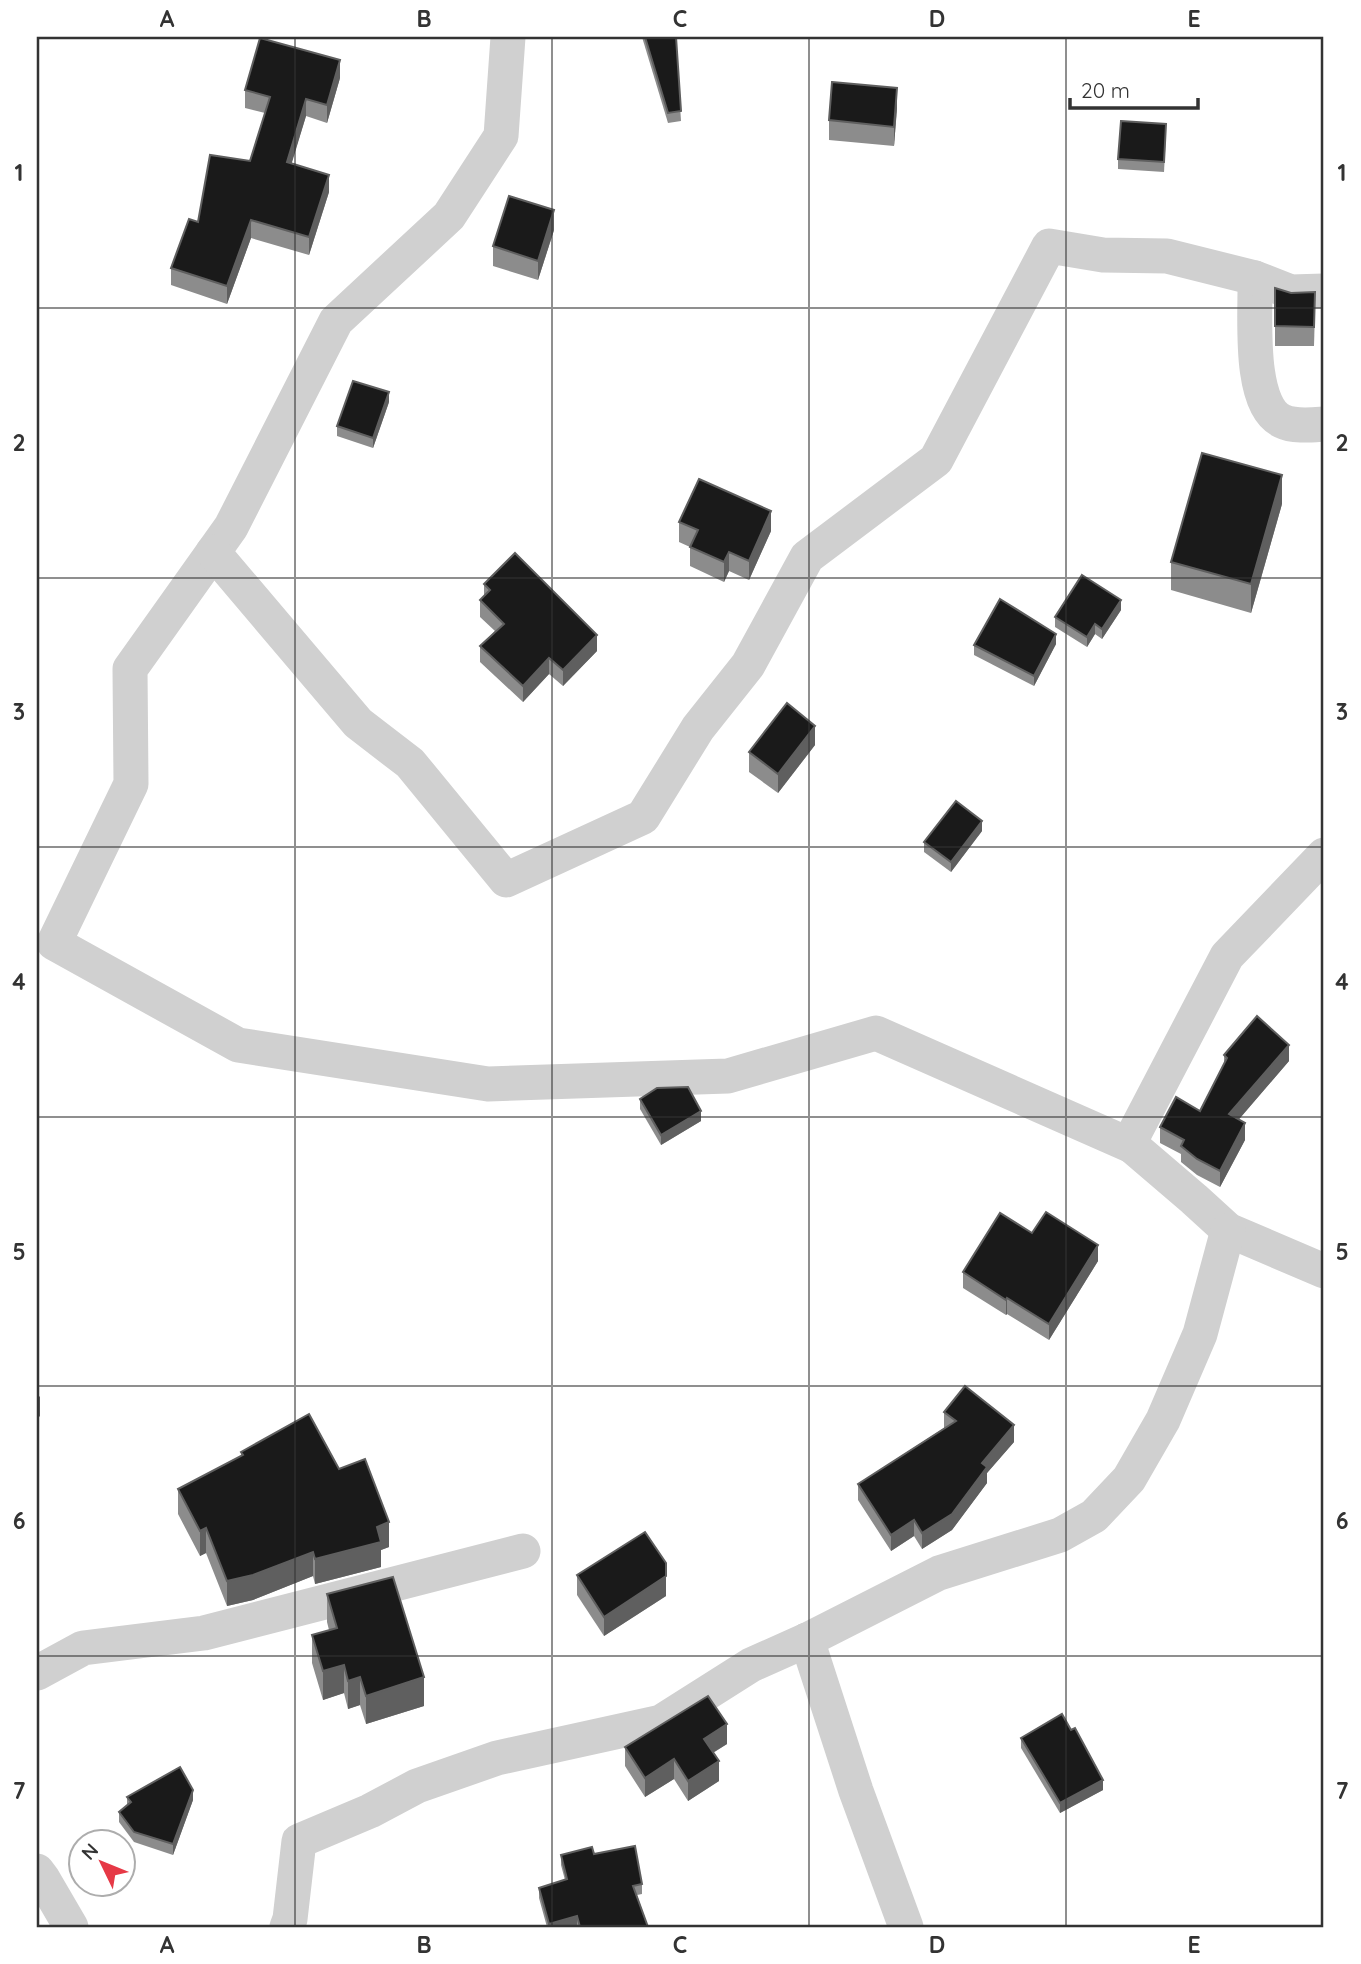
<svg xmlns="http://www.w3.org/2000/svg" width="1361" height="1964" font-family="Quicksand,sans-serif">
<style>
.lines{fill:none;stroke-linecap:round;stroke-linejoin:round}
.street{stroke:#d0d0d0;stroke-width:35}
.wall{fill:#8c8c8c}
.shaded-wall{fill:#5f5f5f}
.building{fill:#1a1a1a;stroke:#5f5f5f;stroke-width:2}
.grid{fill:none;stroke:#333;stroke-width:2;stroke-opacity:0.55}
.neatline{fill:none;stroke:#333;stroke-width:2.5}
.grid-label{font-size:23px;text-anchor:middle;font-weight:bold;fill:#333}
</style>
<rect width="100%" height="100%" fill="#fff"/>
<g class="lines">
<g class="street">
<path d="M508,37L501,136L449,216L336,321L231,527L130,669L131,784L54,943L238,1045L488,1084L728,1076L876,1033L1132,1146"/>
<path d="M1255,278C1256,310 1247,405 1282,421C1294,427 1311,425 1324,424"/>
<path d="M213,552L358,723L410,763L506,880L643,817L698,728L748,665L807,557L936,460L1049,246L1103,255L1167,256L1255,278L1291,292L1324,291"/>
<path d="M1324,855L1227,956L1134,1134L1132,1146L1194,1199L1228,1230L1324,1271"/>
<path d="M807,1640L856,1791L906,1927"/>
<path d="M37,1673L83,1648L204,1633L523,1551"/>
<path d="M37,1871L43,1879L71,1927"/>
<path d="M287,1927L290,1919L299,1841L370,1811L417,1786L497,1758L661,1722L751,1665L807,1640L939,1573L1060,1535L1094,1516L1129,1479L1163,1420L1200,1334L1228,1230"/>
</g>
</g>
<g class="wall">
<path d="M642,37H676L681,121L668,123Z"/>
<path d="M340,78L327,123L306,116L291,164L329,192L309,255L251,238L227,304L171,285V268L198,222L250,161L265,113L245,108V90Z"/>
<path d="M897,108L894,146L829,140V120Z"/>
<path d="M1166,134L1164,172L1118,169V159Z"/>
<path d="M554,230L538,280L493,266V246Z"/>
<path d="M1275,288L1315,311L1314,346H1275Z"/>
<path d="M389,402L373,448L337,436V426Z"/>
<path d="M1282,504L1251,613L1171,590V562Z"/>
<path d="M679,522L771,531L749,580L729,571L724,582L690,566V547L679,542Z"/>
<path d="M484,584L597,651L563,686L549,674L523,702L480,662V646L495,631L480,617V600L484,596Z"/>
<path d="M1121,610L1102,639L1095,634L1087,647L1055,627V617Z"/>
<path d="M1056,644L1034,686L974,655V645Z"/>
<path d="M815,745L778,793L749,772V752Z"/>
<path d="M982,831L951,872L924,852V842Z"/>
<path d="M1224,1055L1289,1061L1238,1120L1245,1140L1220,1187L1197,1175L1181,1162V1154L1160,1143V1127L1200,1111L1224,1064Z"/>
<path d="M640,1099L701,1121L661,1145L640,1109Z"/>
<path d="M1032,1233L1098,1261L1049,1340L1007,1314L1006,1315L963,1288V1272Z"/>
<path d="M944,1412L1014,1442L987,1473V1483L952,1530L922,1549L914,1536L891,1551L858,1500V1484L944,1428Z"/>
<path d="M241,1452L339,1469L389,1547L381,1550V1567L315,1584L313,1576L253,1600L227,1606L206,1553L200,1556L178,1514V1489L241,1456Z"/>
<path d="M577,1575L666,1596L604,1636L577,1595Z"/>
<path d="M327,1594L424,1706L366,1724L360,1705L348,1709L344,1693L323,1700L312,1663V1635L329,1630L327,1622Z"/>
<path d="M1021,1738L1103,1790L1060,1813L1021,1748Z"/>
<path d="M727,1744L713,1753L719,1781L688,1801L674,1779L645,1797L625,1766V1747Z"/>
<path d="M127,1797L193,1800L173,1855L134,1842L119,1822V1812L127,1805Z"/>
<path d="M594,1854L642,1884V1894L637,1895L648,1927H577V1926L571,1927H547L539,1898V1888L565,1880L561,1865V1855Z"/>
</g>
<g class="shaded-wall">
<path d="M340,60V78L327,123V105Z"/>
<path d="M897,88V108L894,146V127Z"/>
<path d="M306,99V116L287,179V162Z"/>
<path d="M329,175V192L309,255V237Z"/>
<path d="M554,210V230L538,280V261Z"/>
<path d="M251,220V238L227,304V286Z"/>
<path d="M389,392V402L373,448V438Z"/>
<path d="M1282,475V504L1251,613V584Z"/>
<path d="M771,511V531L749,580V561Z"/>
<path d="M729,552V571L724,582V562Z"/>
<path d="M1121,600V610L1102,639V629Z"/>
<path d="M1095,624V634L1087,647V637Z"/>
<path d="M1056,634V644L1034,686V676Z"/>
<path d="M597,635V651L563,686V670Z"/>
<path d="M549,658V674L523,702V686Z"/>
<path d="M815,726V745L778,793V774Z"/>
<path d="M982,821V831L951,872V862Z"/>
<path d="M1289,1045V1061L1229,1131V1114Z"/>
<path d="M701,1111V1121L661,1145V1135Z"/>
<path d="M1245,1123V1140L1220,1187V1171Z"/>
<path d="M1098,1245V1261L1049,1340V1324Z"/>
<path d="M1007,1298V1314L1006,1315V1300Z"/>
<path d="M40,1396V1416L37,1419V1399Z"/>
<path d="M1014,1425V1442L987,1473V1483L952,1530L922,1549V1533Z"/>
<path d="M914,1520V1536L891,1551V1535Z"/>
<path d="M389,1522V1547L381,1550V1567L315,1584V1559L377,1527Z"/>
<path d="M206,1528V1553L200,1556V1531Z"/>
<path d="M313,1552V1576L253,1600L227,1606V1581Z"/>
<path d="M666,1576V1596L604,1636V1617Z"/>
<path d="M344,1665V1693L323,1700V1671Z"/>
<path d="M360,1677V1705L348,1709V1681Z"/>
<path d="M424,1677V1706L366,1724V1696Z"/>
<path d="M727,1724V1744L704,1758V1739Z"/>
<path d="M674,1759V1779L645,1797V1778Z"/>
<path d="M719,1761V1781L688,1801V1781Z"/>
<path d="M1103,1780V1790L1060,1813V1803Z"/>
<path d="M193,1790V1800L173,1855V1844Z"/>
<path d="M577,1916V1926L571,1927H549V1924Z"/>
</g>
<g class="building">
<path d="M645,37H676L681,111L668,113Z"/>
<path d="M260,38L340,60L327,105L306,99L287,162L329,175L309,237L251,220L227,286L171,268L189,219L198,222L210,155L250,161L270,97L245,90Z"/>
<path d="M832,82L897,88L894,127L829,120Z"/>
<path d="M1121,121L1166,124L1164,162L1118,159Z"/>
<path d="M509,196L554,210L538,261L493,246Z"/>
<path d="M1275,288L1291,293L1315,292L1314,327L1275,326Z"/>
<path d="M353,381L389,392L373,438L337,426Z"/>
<path d="M1202,453L1282,475L1251,584L1171,562Z"/>
<path d="M699,479L771,511L749,561L729,552L724,562L690,547L698,530L679,522Z"/>
<path d="M515,553L597,635L563,670L549,658L523,686L480,646L504,624L480,600L490,590L484,584Z"/>
<path d="M1082,575L1121,600L1102,629L1095,624L1087,637L1055,617Z"/>
<path d="M1000,599L1056,634L1034,676L974,645Z"/>
<path d="M787,703L815,726L778,774L749,752Z"/>
<path d="M956,801L982,821L951,862L924,842Z"/>
<path d="M1257,1016L1289,1045L1229,1114L1245,1123L1220,1171L1197,1159L1181,1146L1184,1140L1160,1127L1176,1097L1200,1111L1227,1058L1224,1055Z"/>
<path d="M688,1087L701,1111L661,1135L640,1099L657,1088Z"/>
<path d="M1046,1212L1098,1245L1049,1324L1007,1298L1006,1300L963,1272L1000,1213L1032,1233Z"/>
<path d="M965,1386L1014,1425L982,1463L987,1467L952,1514L922,1533L914,1520L891,1535L858,1484L956,1421L944,1412Z"/>
<path d="M309,1414L339,1469L365,1459L389,1522L377,1527L381,1542L315,1559L313,1552L253,1575L227,1581L206,1528L200,1531L178,1489L243,1455L241,1452Z"/>
<path d="M645,1532L666,1563V1576L604,1617L577,1575Z"/>
<path d="M393,1577L424,1677L366,1696L360,1677L348,1681L344,1665L323,1671L312,1635L337,1628L327,1594Z"/>
<path d="M708,1696L727,1724L704,1739L719,1761L688,1781L674,1759L645,1778L625,1747Z"/>
<path d="M1062,1714L1071,1730L1075,1728L1103,1780L1060,1803L1021,1738Z"/>
<path d="M180,1767L193,1790L173,1844L134,1832L119,1812L131,1802L127,1797Z"/>
<path d="M635,1846L642,1884L633,1886L648,1927H580L577,1916L549,1924L539,1888L567,1879L561,1855L592,1847L594,1854Z"/>
</g>
<path class="grid" d="M295,37V1927M552,37V1927M809,37V1927M1066,37V1927M37,308H1324M37,578H1324M37,847H1324M37,1117H1324M37,1386H1324M37,1656H1324"/>
<rect width="1361" height="1964" fill="none" stroke="#ffffff" stroke-width="77"/>
<g transform="translate(102 1863) rotate(313)"><circle r="33" fill="#ffffff" stroke="#adadad" stroke-width="2"/>
<path d="M0-5L12 26L0 18L-12 26Z" fill="#e63946"/>
<text y="-10" font-size="19" font-weight="bold" text-anchor="middle" fill="#333333">N</text>
</g>
<path d="M1070 98v10h128v-10" fill="none" stroke="#333333" stroke-width="3.5"/>
<text x="1081" y="98" font-size="21" fill="#333333" stroke="#ffffff" stroke-width="5" paint-order="stroke">20 m</text>
<rect x="38" y="38" width="1284" height="1888" class="neatline"/>
<g class="grid-label">
<text x="167" y="27">A</text>
<text x="424" y="27">B</text>
<text x="680" y="27">C</text>
<text x="937" y="27">D</text>
<text x="1194" y="27">E</text>
<text x="19" y="181">1</text>
<text x="1342" y="181">1</text>
<text x="19" y="451">2</text>
<text x="1342" y="451">2</text>
<text x="19" y="720">3</text>
<text x="1342" y="720">3</text>
<text x="19" y="990">4</text>
<text x="1342" y="990">4</text>
<text x="19" y="1260">5</text>
<text x="1342" y="1260">5</text>
<text x="19" y="1529">6</text>
<text x="1342" y="1529">6</text>
<text x="19" y="1799">7</text>
<text x="1342" y="1799">7</text>
<text x="167" y="1953">A</text>
<text x="424" y="1953">B</text>
<text x="680" y="1953">C</text>
<text x="937" y="1953">D</text>
<text x="1194" y="1953">E</text>
</g>
</svg>
